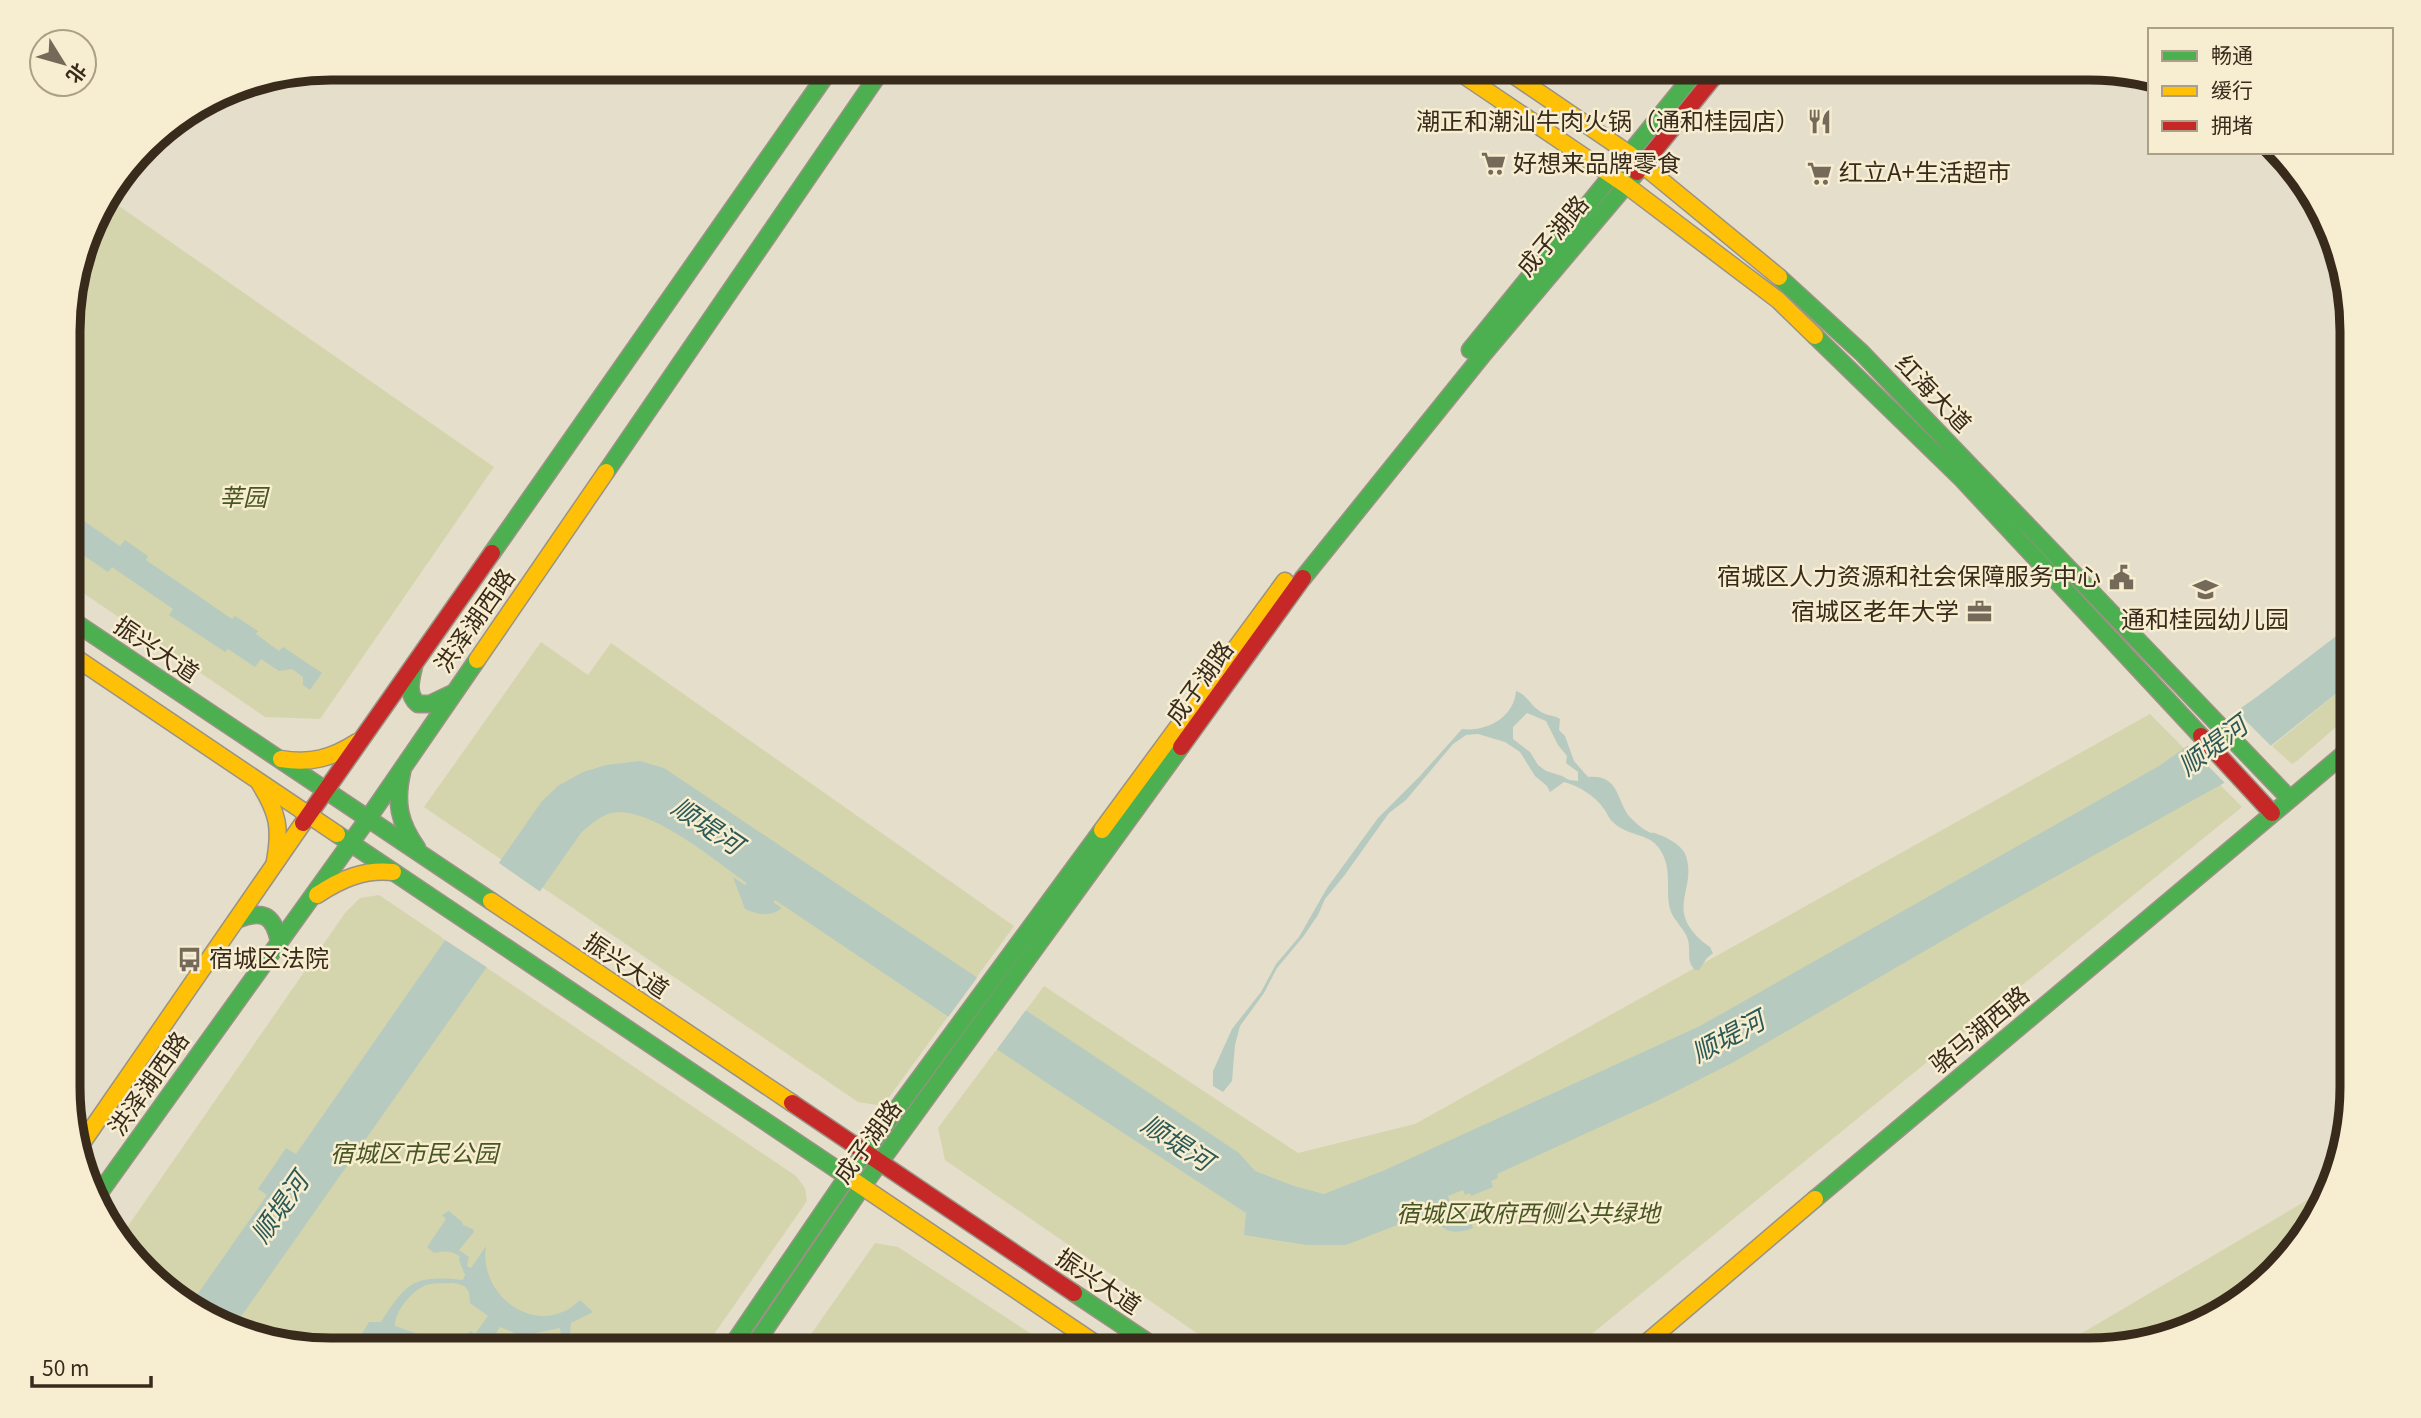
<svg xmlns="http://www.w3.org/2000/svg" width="2421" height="1418" font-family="Georgia,'Noto Sans SC',serif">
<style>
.green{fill:#d4d5ad}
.water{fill:#b7cabf;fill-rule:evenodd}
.pier{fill:#e5decb}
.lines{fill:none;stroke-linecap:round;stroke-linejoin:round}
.street-casing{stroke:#aaa295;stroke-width:18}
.fast-casing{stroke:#9a9284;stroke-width:19}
.slow-casing{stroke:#9a9284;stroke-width:19}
.jam-casing{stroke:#9a9284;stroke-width:19}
.street{stroke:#ede8dd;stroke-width:14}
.fast{stroke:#4caf50;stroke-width:16}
.slow{stroke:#ffc107;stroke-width:16}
.jam{stroke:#c62828;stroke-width:16}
.labels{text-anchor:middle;stroke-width:5;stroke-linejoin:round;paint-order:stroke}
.poi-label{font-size:24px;fill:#392b1c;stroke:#f7edd0;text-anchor:end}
.street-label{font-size:24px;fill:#392b1c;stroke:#f7edd0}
.park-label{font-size:24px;font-style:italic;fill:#485622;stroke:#f7edd0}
.water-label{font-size:26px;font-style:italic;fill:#2b5957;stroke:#f7edd0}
.rim{fill:none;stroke:#392b1c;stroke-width:9}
</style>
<rect width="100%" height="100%" fill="#e5decb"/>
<g class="green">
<path d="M119,206L494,467L320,719L265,717L70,584V298L84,253Z"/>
<path d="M541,642L588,675L611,643L1014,926L887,1100L877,1105L858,1102L424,807Z"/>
<path d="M2352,681V713L2298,760L2292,764L2272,746Z"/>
<path d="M2150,714L2242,807L1573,1349H1220L945,1160L938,1128L1044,986L1298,1153L1415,1124Z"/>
<path d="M379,895L796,1176L805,1188L807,1201L703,1350H332L263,1341L200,1314L119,1239L345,913L360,898Z"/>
<path d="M2326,1189L2317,1218L2275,1273L2221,1314L2106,1349H2055Z"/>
<path d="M875,1243L898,1247L1056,1350H800Z"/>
</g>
<g class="water">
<path d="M70,508L82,516L81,519L120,546L125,540L148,556L146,560L232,619L235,616L258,631L256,634L279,651L283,647L322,673L310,690L303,685V677L292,669L279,671L261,659L255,667L228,649L225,652L169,615L173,609L112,567L108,572L70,546Z"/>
<path d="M2352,624V681L2224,783L1985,916L1732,1063L1657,1101L1497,1174L1498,1178L1491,1181L1493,1187L1471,1196L1470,1193L1465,1195L1463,1190L1448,1196L1454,1215L1465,1210L1473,1228C1465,1232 1450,1234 1442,1227C1439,1224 1436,1215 1433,1211L1346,1245H1307L1244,1235L1246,1213L1053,1087L775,900L773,902L782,908C771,917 758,915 745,909L733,877L745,885L747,883C716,862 646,801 608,814C597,818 589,826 581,833L233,1328L200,1314L190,1305L267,1195L258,1189L286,1148L296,1154L542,801L558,786L583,772L606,765L640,761L664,768L1239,1153L1255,1171L1294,1186L1324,1194L1385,1170L1700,1026L2159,766L2258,696Z"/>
<path d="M1516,691C1528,695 1532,708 1543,713C1549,716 1554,715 1560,719L1559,730L1565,736L1574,761L1588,777C1623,774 1615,806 1634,821C1638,825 1643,829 1647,831C1654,835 1650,831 1657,834C1667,837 1683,846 1686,856C1696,887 1670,905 1694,933C1699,939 1704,943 1710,947L1713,953L1707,958L1699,970H1695C1686,961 1691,952 1688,940C1685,929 1675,922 1671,912C1664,892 1674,869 1659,848C1649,833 1626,836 1613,822C1609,819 1607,813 1604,809C1595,796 1579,786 1564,782L1550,792L1547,786L1535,776L1520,752L1505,742L1478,734L1466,735L1453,744L1406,800L1389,813L1344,876L1325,899L1318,915L1303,937L1277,968L1264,993L1240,1026L1235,1045L1232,1081L1223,1092L1213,1086V1071L1232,1029L1261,992L1276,964L1299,937L1327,888L1378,818L1419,777L1462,729C1486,732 1514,718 1516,691ZM1527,713L1546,721L1558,745L1567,756L1566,763L1578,772V781L1569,780L1562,776L1546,771L1538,765L1530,752L1513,739V727Z"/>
<path d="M449,1211L462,1222L463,1225L473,1229L474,1232L459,1250L469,1257L467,1266L471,1268L486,1246C478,1298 540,1340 580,1300L593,1312L571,1323L570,1336H561L560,1328L522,1336L500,1327L485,1350H345L363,1332L369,1322H381C407,1282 413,1275 463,1280L465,1275L459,1260L460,1257C452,1250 444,1251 434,1253L427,1247L446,1219L442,1215ZM453,1283C467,1285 470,1289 470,1303L488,1316L475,1334L471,1331L446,1347L427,1337L395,1326C395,1311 411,1292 424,1286C432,1282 444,1284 453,1283Z"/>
</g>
<g class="pier">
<path d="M2234,709L2274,749L2227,785L2185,743Z"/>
<path d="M496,861L542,893L488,968L442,938Z"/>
<path d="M979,975L1028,1007L995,1052L946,1020Z"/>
</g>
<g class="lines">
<defs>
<path id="street" d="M71,1121L89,1133"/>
<g id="fast">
<path d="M1779,277L1862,353L2289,798"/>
<path d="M1815,336L1962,479L2201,736"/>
<path d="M1470,350L1699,68"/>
<path d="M606,472L883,68"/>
<path d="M492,553L831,68"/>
<path d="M1303,578L1485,352L1637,172"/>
<path d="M70,619L491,901"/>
<path d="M414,666C411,679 406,694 418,704H430L451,694"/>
<path d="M402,772C395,802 399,823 417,848"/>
<path d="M337,834L854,1181"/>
<path d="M236,920C261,910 273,913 279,941"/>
<path d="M98,1195L367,820L477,660"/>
<path d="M1815,1199L2352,747"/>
<path d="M1074,1293L1158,1349"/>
<path d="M729,1350L847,1177L1102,830"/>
<path d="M751,1350L862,1187L1181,747"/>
</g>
<g id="slow">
<path d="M1453,68L1626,185L1778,300L1815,336"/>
<path d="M1503,68L1628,153L1779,277"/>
<path d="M70,654L337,834"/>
<path d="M477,660L606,472"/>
<path d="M281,759C311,764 332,758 357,742"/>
<path d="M260,784C278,813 281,828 275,861"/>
<path d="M1102,830L1285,581"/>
<path d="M317,895C341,879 364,869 393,872"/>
<path d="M491,901L792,1103"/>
<path d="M80,1146L303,823"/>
<path d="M854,1181L1105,1350"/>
<path d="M1639,1349L1815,1199"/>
</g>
<g id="jam">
<path d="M1637,172L1721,68"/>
<path d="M2201,736L2272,813"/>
<path d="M1181,747L1303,578"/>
<path d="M303,823L492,553"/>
<path d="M792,1103L1074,1293"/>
</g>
</defs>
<use href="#street" class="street-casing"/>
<use href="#fast" class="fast-casing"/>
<use href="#slow" class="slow-casing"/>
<use href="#jam" class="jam-casing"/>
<use href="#street" class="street"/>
<use href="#fast" class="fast"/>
<use href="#slow" class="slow"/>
<use href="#jam" class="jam"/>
</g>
<defs>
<symbol id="restaurant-bare" viewBox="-9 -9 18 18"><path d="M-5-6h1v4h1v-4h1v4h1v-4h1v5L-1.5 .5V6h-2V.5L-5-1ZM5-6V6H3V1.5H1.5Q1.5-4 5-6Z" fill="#756a59" stroke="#f7edd0" stroke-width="2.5" paint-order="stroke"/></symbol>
<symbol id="supermarket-bare" viewBox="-9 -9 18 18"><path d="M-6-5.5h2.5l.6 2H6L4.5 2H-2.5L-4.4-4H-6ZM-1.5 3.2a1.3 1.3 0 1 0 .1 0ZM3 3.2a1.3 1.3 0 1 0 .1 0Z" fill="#756a59" stroke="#f7edd0" stroke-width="2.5" paint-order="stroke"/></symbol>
<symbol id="civic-bare" viewBox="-9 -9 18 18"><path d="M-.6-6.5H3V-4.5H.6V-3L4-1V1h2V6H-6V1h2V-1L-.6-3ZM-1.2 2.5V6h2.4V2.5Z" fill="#756a59" stroke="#f7edd0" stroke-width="2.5" paint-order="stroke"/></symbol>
<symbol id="school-bare" viewBox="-9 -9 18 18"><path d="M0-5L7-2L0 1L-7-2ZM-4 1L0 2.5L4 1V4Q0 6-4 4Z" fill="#756a59" stroke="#f7edd0" stroke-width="2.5" paint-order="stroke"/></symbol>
<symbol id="office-bare" viewBox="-9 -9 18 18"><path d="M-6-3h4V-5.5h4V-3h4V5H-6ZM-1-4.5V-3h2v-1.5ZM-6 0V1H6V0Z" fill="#756a59" stroke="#f7edd0" stroke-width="2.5" paint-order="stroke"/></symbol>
<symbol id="bus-bare" viewBox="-9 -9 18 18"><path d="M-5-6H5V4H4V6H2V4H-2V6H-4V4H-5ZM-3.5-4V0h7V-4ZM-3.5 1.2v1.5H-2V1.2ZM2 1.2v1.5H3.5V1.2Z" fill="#756a59" stroke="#f7edd0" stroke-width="2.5" paint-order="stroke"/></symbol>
</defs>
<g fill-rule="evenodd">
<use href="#restaurant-bare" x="1802" y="104" width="35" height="35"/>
<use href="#supermarket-bare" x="1476" y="146" width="35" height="35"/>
<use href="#supermarket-bare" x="1802" y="156" width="35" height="35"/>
<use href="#civic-bare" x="2104" y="560" width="35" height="35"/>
<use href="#school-bare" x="2188" y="572" width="35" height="35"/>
<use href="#office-bare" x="1962" y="594" width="35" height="35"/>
<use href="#bus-bare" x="172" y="942" width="35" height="35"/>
</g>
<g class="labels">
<g class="poi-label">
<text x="1800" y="130">潮正和潮汕牛肉火锅（通和桂园店）</text>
<text x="1513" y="172" text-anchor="start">好想来品牌零食</text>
<text x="1839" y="181" text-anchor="start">红立A+生活超市</text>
<text x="2101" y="585">宿城区人力资源和社会保障服务中心</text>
<text x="1959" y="620">宿城区老年大学</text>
<text x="2205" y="628" text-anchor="middle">通和桂园幼儿园</text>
<text x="209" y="967" text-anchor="start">宿城区法院</text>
</g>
<g class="street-label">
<text transform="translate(1553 236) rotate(-50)" y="8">成子湖路</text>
<text transform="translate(1933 394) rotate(46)" y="8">红海大道</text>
<text transform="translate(475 621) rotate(-55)" y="8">洪泽湖西路</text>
<text transform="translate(156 650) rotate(34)" y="8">振兴大道</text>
<text transform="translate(1200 683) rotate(-54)" y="8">成子湖路</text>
<text transform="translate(626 966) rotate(34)" y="8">振兴大道</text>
<text transform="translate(1980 1030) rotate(-40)" y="8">骆马湖西路</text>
<text transform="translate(149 1084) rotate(-55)" y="8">洪泽湖西路</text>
<text transform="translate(868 1142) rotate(-54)" y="8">成子湖路</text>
<text transform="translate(1098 1282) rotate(34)" y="8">振兴大道</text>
</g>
<g class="park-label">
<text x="243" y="506">莘园</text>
<text x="414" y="1162">宿城区市民公园</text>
<text x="1528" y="1222">宿城区政府西侧公共绿地</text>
</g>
<g class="water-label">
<text transform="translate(2213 746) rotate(-37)" y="9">顺堤河</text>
<text transform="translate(707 826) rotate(34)" y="9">顺堤河</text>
<text transform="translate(1728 1037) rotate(-28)" y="9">顺堤河</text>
<text transform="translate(1177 1143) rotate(33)" y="9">顺堤河</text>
<text transform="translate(280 1208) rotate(-55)" y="9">顺堤河</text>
</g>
</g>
<path d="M0 0H2421V1418H0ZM331 80H2089A251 251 0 0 1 2340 331V1087A251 251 0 0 1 2089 1338H331A251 251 0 0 1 80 1087V331A251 251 0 0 1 331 80Z" fill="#f7edd0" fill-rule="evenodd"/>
<path class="rim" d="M331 80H2089A251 251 0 0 1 2340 331V1087A251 251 0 0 1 2089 1338H331A251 251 0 0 1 80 1087V331A251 251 0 0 1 331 80Z"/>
<rect x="2148" y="28" width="245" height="126" fill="#f7edd0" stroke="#ab9f88" stroke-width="2"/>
<rect x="2162" y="51" width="35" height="10" fill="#4caf50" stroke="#ab9f88" stroke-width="2"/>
<text x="2211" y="63" font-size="21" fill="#392b1c">畅通</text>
<rect x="2162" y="86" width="35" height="10" fill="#ffc107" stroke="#ab9f88" stroke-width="2"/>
<text x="2211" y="98" font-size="21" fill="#392b1c">缓行</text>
<rect x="2162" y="121" width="35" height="10" fill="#c62828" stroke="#ab9f88" stroke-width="2"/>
<text x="2211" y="133" font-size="21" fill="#392b1c">拥堵</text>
<g transform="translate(63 63) rotate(127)"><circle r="33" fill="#f7edd0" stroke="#ab9f88" stroke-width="2"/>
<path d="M0-5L12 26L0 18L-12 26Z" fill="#756a59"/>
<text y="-10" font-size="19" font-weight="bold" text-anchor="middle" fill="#392b1c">北</text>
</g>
<path d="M32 1376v10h119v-10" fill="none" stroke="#392b1c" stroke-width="3.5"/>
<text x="42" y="1376" font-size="21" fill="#392b1c" stroke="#f7edd0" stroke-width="5" paint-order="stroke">50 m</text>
</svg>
